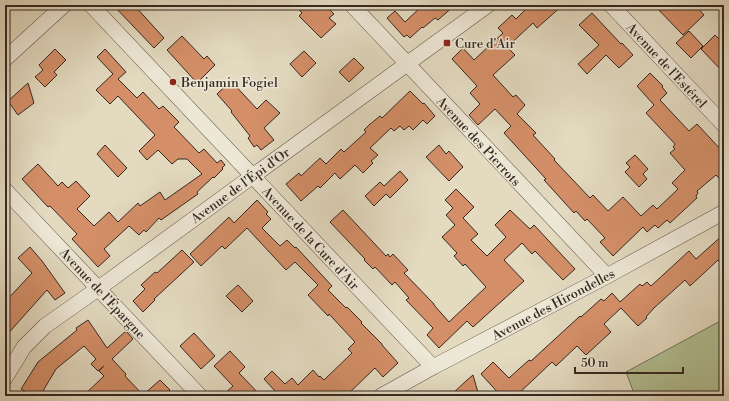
<svg xmlns="http://www.w3.org/2000/svg" width="729" height="401" font-family="'Libre Bodoni',serif">
<style>
.green{fill:#b2c094;stroke:#74745b}
.building{fill:#d48f68;stroke:#352822}
.lines{fill:none;stroke-linecap:round;stroke-linejoin:round}
.minor-casing{stroke:#60544a;stroke-width:16}
.minor{stroke:#ede7d6;stroke-width:15}
.poi-dot{fill:#8f2418;stroke:#ede7d6;stroke-width:1.5}
.labels{text-anchor:middle;stroke-width:3;stroke-linejoin:round;paint-order:stroke}
.poi-label{font-size:13px;fill:#352822;stroke:#ede7d6;text-anchor:start}
.street-label{font-size:13px;fill:#352822;stroke:#ede7d6}
</style>
<rect width="100%" height="100%" fill="#e3dac0"/>
<filter id="stains"><feTurbulence type="fractalNoise" baseFrequency=".005" numOctaves="4"/><feColorMatrix values="0 0 0 0 .2 0 0 0 0 .09 0 0 0 0 .02 0 0 0 .5 -.17"/></filter>
<radialGradient id="worn" r=".72"><stop offset=".6" stop-color="#630" stop-opacity="0"/><stop offset="1" stop-color="#630" stop-opacity=".3"/></radialGradient>
<path class="green" d="M724,319V396H635L626,372Z"/>
<g class="building">
<path d="M113,5H134L164,38L154,48Z"/>
<path d="M295,5H325L334,14L329,18L336,24L321,38L299,16L302,13Z"/>
<path d="M423,5H455L438,20L435,18L423,28L422,27L410,38L407,35L404,37L387,18L395,11L405,22Z"/>
<path d="M530,5H563L537,28L533,23L507,47L515,55L493,75L513,97L516,95L525,105L517,114L536,133L533,135L555,159L554,160L590,198L593,195L608,211L623,197L641,216L653,205L657,209L678,189L672,183L685,170L670,153L675,149L673,147L675,144L646,113L654,105L637,86L650,73L663,86L662,87L667,93L660,100L689,131L697,124L724,153V184L716,175L697,191L698,193L696,196L697,198L670,223L667,220L658,228L655,225L647,232L643,227L613,256L600,242L605,238L587,219L585,221L576,211L574,213L544,180L546,179L504,133L511,126L495,109L478,125L469,115L480,104L470,93L477,86L452,59L463,48L474,60L503,33L498,28L512,15L516,19Z"/>
<path d="M654,5H695L704,15L683,35Z"/>
<path d="M592,13L621,44L622,43L633,55L619,68L606,55L587,74L578,64L599,45L579,25Z"/>
<path d="M689,31L703,46L691,58L676,43Z"/>
<path d="M715,35L724,44V73L701,49Z"/>
<path d="M182,36L204,59L207,56L215,65L197,83L167,50Z"/>
<path d="M55,49L66,60L54,72L57,75L45,87L35,77L43,70L39,65Z"/>
<path d="M105,49L126,72L118,79L137,98L143,92L159,109L163,106L179,122L174,127L199,153L204,149L217,163L221,160L225,165L222,168L223,169L214,178L213,177L197,192L198,194L161,220L159,218L146,232L144,230L139,235L129,226L104,249L110,256L98,267L72,239L77,234L50,206L48,207L22,179L38,164L58,186L62,182L68,188L76,181L90,196L77,209L94,226L109,212L118,222L138,203L140,206L160,192L165,200L202,174L187,159H178L172,164L158,150L147,160L139,151L155,135L118,96L110,104L96,90L113,74L97,57Z"/>
<path d="M304,51L316,63L302,77L290,64Z"/>
<path d="M354,58L364,68L349,82L339,72Z"/>
<path d="M231,81L257,109L266,100L280,113L264,128L274,140L261,150L257,145L254,147L248,138L250,136L231,112L232,111L217,94Z"/>
<path d="M28,83L34,103L18,115L8,101Z"/>
<path d="M410,91L423,104L424,103L435,116L427,124L423,120L413,130L409,126L404,130L400,126L394,131L391,128L370,148L378,155L371,161L373,163L363,173L355,165L340,179L335,173L320,188L318,186L301,201L286,184L299,173L301,176L320,158L326,164L341,149L344,152L366,132L364,130L369,125L380,116L382,118Z"/>
<path d="M105,145L127,168L118,177L97,154Z"/>
<path d="M439,145L446,154L449,151L463,167L449,181L426,157Z"/>
<path d="M635,155L648,169L643,174L647,179L639,187L625,172L630,167L626,163Z"/>
<path d="M400,171L408,180L390,198L386,194L374,206L365,196L380,182L384,186Z"/>
<path d="M456,189L474,207L463,218L478,234L471,240L487,256L506,237L495,225L510,210L530,229L534,225L575,269L563,280L535,251L532,254L522,243L504,260L524,281L473,327L467,321L439,348L427,335L433,328L406,300L409,298L395,282L392,285L375,267L373,269L364,260L365,259L330,222L343,210L386,256L388,254L390,257L393,254L408,270L404,273L434,304V305L449,322L486,287L465,264L463,266L454,256L457,253L442,237L455,225L446,215L453,208L445,200Z"/>
<path d="M257,200L268,212L266,214L271,219L262,228L280,246L287,240L295,248L296,247L332,286L328,290L346,308L347,307L362,322L361,323L382,344V345L398,363L383,377L375,368L346,396H272L276,392L264,379L272,371L285,384L292,378L298,385L313,370L319,377L320,376L324,380L352,353L348,349L355,342L329,314L328,316L308,295L318,285L295,262L286,270L247,228L225,249L222,246L201,266L190,254L229,217L234,223Z"/>
<path d="M724,234V267L718,260L690,286L685,280L654,308L646,317L647,318L638,326L621,308L604,324L611,332L586,355L577,346L556,366L552,362L516,396H501L481,374L493,362L509,378L529,360L531,361L580,316L581,317L601,299L604,301L612,293L620,302L640,284L642,286L647,282L651,286L689,251L696,259Z"/>
<path d="M30,247L42,261L65,293L55,300L47,290L5,337V302L32,273L18,258Z"/>
<path d="M182,250L194,262L154,299L155,300L143,312L133,301L145,289L141,285L155,272L157,273L168,263Z"/>
<path d="M238,285L253,301L242,312L226,296Z"/>
<path d="M88,320L107,348L126,331L133,339L112,359L126,374L125,376L143,395L160,380L170,390L164,396H83L104,376L99,371L104,366L98,371L91,364L96,359L84,346L56,369L40,396H33L21,389L38,362L77,330L76,328Z"/>
<path d="M194,333L215,356L201,369L180,346Z"/>
<path d="M230,351L245,367L239,373L261,396H222L233,386L214,366Z"/>
<path d="M473,375L479,396H450L466,381Z"/>
</g>
<g class="lines">
<defs>
<g id="minor">
<path d="M91,5L433,367"/>
<path d="M352,5L607,276"/>
<path d="M611,5L724,125"/>
<path d="M5,59L64,5"/>
<path d="M5,190L200,396"/>
<path d="M5,378L24,347L45,326L99,288L261,170L488,5"/>
<path d="M381,396L433,367L607,276L724,212"/>
</g>
</defs>
<use href="#minor" class="minor-casing"/>
<use href="#minor" class="minor"/>
</g>
<g class="poi-dot">
<rect x="443" y="39" width="8" height="8" rx="2"/>
<circle cx="173" cy="82" r="4"/>
</g>
<g class="labels">
<g class="poi-label">
<text x="455" y="48">Cure d'Air</text>
<text x="181" y="87">Benjamin Fogiel</text>
</g>
<g class="street-label">
<text transform="translate(667 65) rotate(47)" y="5">Avenue de l'Estérel</text>
<text transform="translate(479 141) rotate(47)" y="5">Avenue des Pierrots</text>
<text transform="translate(240 185) rotate(-36)" y="5">Avenue de l'Épi d'Or</text>
<text transform="translate(311 238) rotate(47)" y="5">Avenue de la Cure d'Air</text>
<text transform="translate(103 293) rotate(47)" y="5">Avenue de l'Épargne</text>
<text transform="translate(553 304) rotate(-28)" y="5">Avenue des Hirondelles</text>
</g>
</g>
<rect width="729" height="401" fill="none" stroke="#e3dac0" stroke-width="20"/>
<rect x="6" y="6" width="717" height="389" fill="none" stroke="#352822" stroke-width="2"/>
<rect x="10" y="10" width="709" height="381" fill="none" stroke="#352822"/>
<path d="M575 367v6h108v-6" fill="none" stroke="#352822" stroke-width="2"/>
<text x="581" y="367" font-size="12" fill="#352822" stroke="#ede7d6" stroke-width="3" paint-order="stroke">50 m</text>
<rect width="100%" height="100%" filter="url(#stains)"/>
<rect width="100%" height="100%" fill="url(#worn)"/>
</svg>
